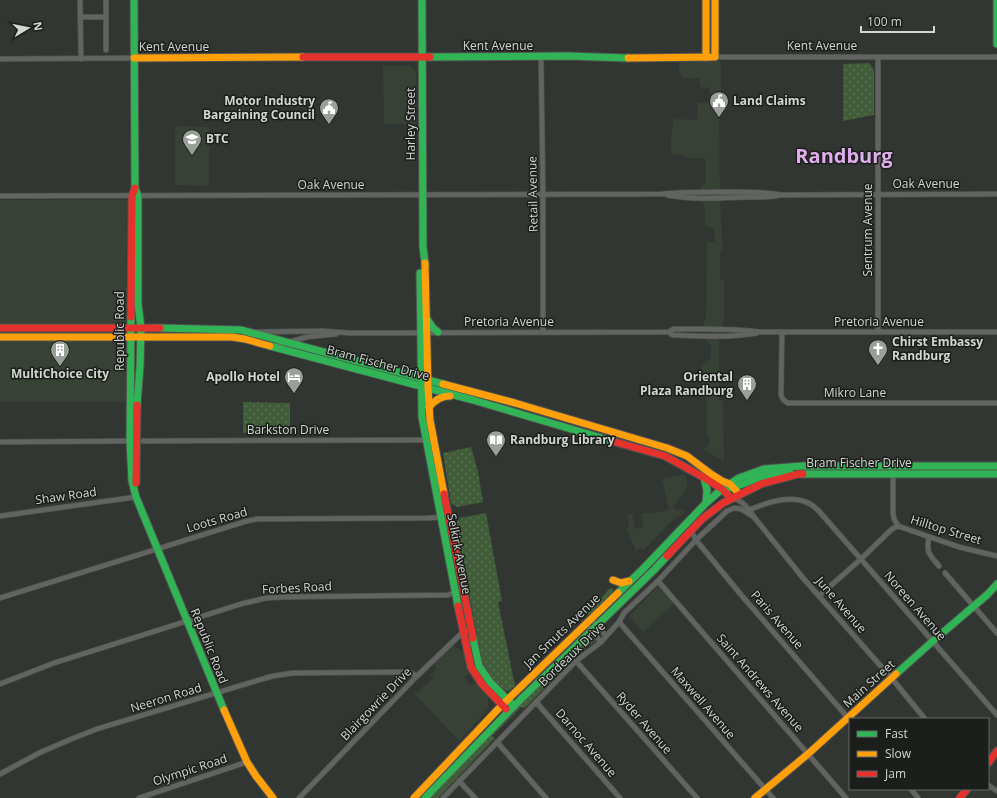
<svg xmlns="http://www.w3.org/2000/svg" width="997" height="798" font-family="'Open Sans',sans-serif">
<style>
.built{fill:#374135}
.grass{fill:url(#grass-dots)}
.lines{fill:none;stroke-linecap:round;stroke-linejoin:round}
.street-casing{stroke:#4f524f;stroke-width:6}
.fast-casing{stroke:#4f524f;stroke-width:9}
.slow-casing{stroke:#4f524f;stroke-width:9}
.jam-casing{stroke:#4f524f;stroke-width:9}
.street{stroke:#626461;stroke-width:4.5}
.fast{stroke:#30b455;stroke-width:7}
.slow{stroke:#ff9f0a;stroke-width:7}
.jam{stroke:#e5322d;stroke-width:7}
.labels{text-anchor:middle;stroke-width:3;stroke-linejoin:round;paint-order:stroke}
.street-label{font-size:12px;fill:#d3d7d2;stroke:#1b1e1a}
.poi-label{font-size:12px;font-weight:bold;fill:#d3d7d2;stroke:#1b1e1a;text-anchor:start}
.town-label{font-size:20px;font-weight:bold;fill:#dfaeec;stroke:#1b1e1a}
</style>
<defs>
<pattern id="grass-dots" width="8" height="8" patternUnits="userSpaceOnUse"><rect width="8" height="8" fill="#405c39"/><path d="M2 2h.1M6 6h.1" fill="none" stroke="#5b7355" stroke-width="1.8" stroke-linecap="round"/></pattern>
</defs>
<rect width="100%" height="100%" fill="#323632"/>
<g class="built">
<path d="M679,61H721V94H719L720,201L723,251L720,252V280L724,281V319L719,341V400L723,401L724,461L704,450L709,444L710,439L707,435V399L705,398V394L701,390V366L711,358V346L706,340L703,323L706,317L707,241L715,242L714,228L705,227V209L703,203L701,187L706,182L705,158H687L683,155L671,154V136L674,119L697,120L698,103L710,102V88L700,87V79L684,78L679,73Z"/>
<path d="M383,66H410L416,72V124H384Z"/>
<path d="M175,126L209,127V186L175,185Z"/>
<path d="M0,200H127L126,402H0Z"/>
<path d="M685,474L688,487L673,507L676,510L685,511L680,517L677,516L675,520L673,519L670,524L668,523L666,528L664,527L662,533L660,532L658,537L656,536L654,541L652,540L649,546L648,545L644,550L640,548L638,550L636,551L626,529L629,528L627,515L632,513L635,529L644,527L641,514L649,512V514L669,510L662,479Z"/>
<path d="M661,587L674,604L643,632L629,616L657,588Z"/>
<path d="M453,646L464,652L470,674L464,677L469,684H477L488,696V709L459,741L415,694L434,678L431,675L437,668L434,664Z"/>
</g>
<g class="grass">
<path d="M869,63L874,70V115L843,121V64Z"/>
<path d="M243,402L290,403V433H243Z"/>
<path d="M471,447L478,472L483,502L457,507L451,503L443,453Z"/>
<path d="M486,513L502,601L498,602L515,686L509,691C499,689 487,672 482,662L456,523L460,518Z"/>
<path d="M610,588L613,589L612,594L591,615H587L584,613L588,609L595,604H596Z"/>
<path d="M593,637L596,640L578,654L525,708L521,707L492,736L495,738L438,798H429L453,772L462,766L494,731L573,652Z"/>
</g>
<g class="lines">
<defs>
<g id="street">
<path d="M80,0L81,59"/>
<path d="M80,17H106"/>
<path d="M106,50V0"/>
<path d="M541,57L543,195V332"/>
<path d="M715,57H997"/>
<path d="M878,57V332"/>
<path d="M0,59L134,58"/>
<path d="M667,195C693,200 719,198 745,197C757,197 768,198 780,195"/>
<path d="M0,196L662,194C681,192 699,192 718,192C740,192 762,191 783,195L997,194"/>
<path d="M256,332L322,331L350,333H384L669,332L672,330L674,329C703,329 732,328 760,332H997"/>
<path d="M669,332L671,334L673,335C698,336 732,338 757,333"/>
<path d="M782,332L781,395C783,400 784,401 788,403H997"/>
<path d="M275,346L307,337L336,334"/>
<path d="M143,441L428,440"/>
<path d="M0,442L132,441"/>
<path d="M893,466V513L894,519L898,526"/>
<path d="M733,498C743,501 748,508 754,517L803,578L894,681L925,719"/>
<path d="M749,510C766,503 790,494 808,503C812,504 815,508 818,510L997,715"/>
<path d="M0,516L136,497"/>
<path d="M691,531L696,540L742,596L849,719"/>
<path d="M929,537C926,553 929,554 939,566"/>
<path d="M945,573L997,633"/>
<path d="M658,581L846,798"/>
<path d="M819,596L861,559L892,529L898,526L959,547L997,556"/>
<path d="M0,598L247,521L257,519L429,518L442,517"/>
<path d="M591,619L606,636"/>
<path d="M619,622L773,798"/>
<path d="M586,623L601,642"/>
<path d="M576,661L697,798"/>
<path d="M0,684L54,663L241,604L266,598L284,597L448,595L463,589"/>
<path d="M536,702L620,798"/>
<path d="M497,742L546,798"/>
<path d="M0,774L41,752L74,738L97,729L259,680L273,676L293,673L409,672L417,676"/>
<path d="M459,781L475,798"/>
<path d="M988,785L997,791"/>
<path d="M911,789L918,798"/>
<path d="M139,798L247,762"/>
<path d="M299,798L417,676L463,632L471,630"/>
<path d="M443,798L576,661L601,642L619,622L624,613L658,581L696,540L727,511L734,508L741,509L754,517"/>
</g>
<g id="fast">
<path d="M134,0L135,188L138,196V304L141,328L140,366L137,405"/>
<path d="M422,0L423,247L425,263"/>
<path d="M997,0V44"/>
<path d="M430,57L567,56L628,58"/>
<path d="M420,273L422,417L458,606"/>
<path d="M131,317L130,441L132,481L136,497L224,710"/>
<path d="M427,319L433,328L438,332"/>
<path d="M160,328L241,330L443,384"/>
<path d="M270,346L473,400L612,441"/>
<path d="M803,474H997"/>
<path d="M704,478L707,490L706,503"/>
<path d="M729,488C737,487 745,483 753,480C765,475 777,472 790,473"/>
<path d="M618,593L642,570L706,503L722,489L739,478L764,469L802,466H997"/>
<path d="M473,638L479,666L490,682L514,706"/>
<path d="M896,674L933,641L988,594L997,584"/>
<path d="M425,798L514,706L654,570L667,556"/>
</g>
<g id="slow">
<path d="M706,0V57"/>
<path d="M134,58L303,57"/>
<path d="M628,58L715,57V0"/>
<path d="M425,263L428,388L430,420L444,494"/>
<path d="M0,337H232L245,339L270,346"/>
<path d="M443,384L515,403L667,448L687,456L711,474L722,481L730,484L739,494"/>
<path d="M429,407C435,400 441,396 450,396"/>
<path d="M613,580L621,583L629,581"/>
<path d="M224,710L247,762L256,776L273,798"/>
<path d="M414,798L502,705L618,593"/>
<path d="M755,798L808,754L896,674"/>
</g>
<g id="jam">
<path d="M303,57H430"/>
<path d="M131,317L132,196L135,188"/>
<path d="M0,328H160"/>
<path d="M612,441L665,456L703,477L722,489L731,498"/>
<path d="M136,483L137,405"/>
<path d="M444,494L473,638"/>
<path d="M667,556L702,519L723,503L761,484L798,474H803"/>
<path d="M458,606L471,667L482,684L506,709"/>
<path d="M988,763L997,751"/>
<path d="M960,798L967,789"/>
</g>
</defs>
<use href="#street" class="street-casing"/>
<use href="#fast" class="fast-casing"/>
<use href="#slow" class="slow-casing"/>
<use href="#jam" class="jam-casing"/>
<use href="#street" class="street"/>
<use href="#fast" class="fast"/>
<use href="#slow" class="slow"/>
<use href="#jam" class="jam"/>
</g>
<defs>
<symbol id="civic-pin" viewBox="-11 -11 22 30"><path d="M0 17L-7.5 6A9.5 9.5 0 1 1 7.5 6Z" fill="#9b9f9a" stroke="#1b1e1a"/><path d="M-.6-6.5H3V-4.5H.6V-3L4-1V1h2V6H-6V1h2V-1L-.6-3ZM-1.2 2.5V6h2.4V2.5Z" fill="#fff"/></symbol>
<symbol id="university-pin" viewBox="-11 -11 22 30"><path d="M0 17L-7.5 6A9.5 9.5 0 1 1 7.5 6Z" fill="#9b9f9a" stroke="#1b1e1a"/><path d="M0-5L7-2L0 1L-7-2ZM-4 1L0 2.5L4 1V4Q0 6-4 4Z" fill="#fff"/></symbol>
<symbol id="church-pin" viewBox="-11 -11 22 30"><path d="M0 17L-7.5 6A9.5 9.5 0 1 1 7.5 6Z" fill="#9b9f9a" stroke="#1b1e1a"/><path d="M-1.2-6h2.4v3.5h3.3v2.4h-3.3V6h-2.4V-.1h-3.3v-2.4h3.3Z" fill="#fff"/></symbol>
<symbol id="building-pin" viewBox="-11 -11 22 30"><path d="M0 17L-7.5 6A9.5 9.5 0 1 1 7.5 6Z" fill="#9b9f9a" stroke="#1b1e1a"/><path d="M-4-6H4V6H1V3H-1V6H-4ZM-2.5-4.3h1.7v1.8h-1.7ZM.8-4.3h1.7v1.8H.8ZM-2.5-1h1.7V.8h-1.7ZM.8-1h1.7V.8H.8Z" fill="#fff"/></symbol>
<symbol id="hotel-pin" viewBox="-11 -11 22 30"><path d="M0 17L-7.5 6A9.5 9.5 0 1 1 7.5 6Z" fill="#9b9f9a" stroke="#1b1e1a"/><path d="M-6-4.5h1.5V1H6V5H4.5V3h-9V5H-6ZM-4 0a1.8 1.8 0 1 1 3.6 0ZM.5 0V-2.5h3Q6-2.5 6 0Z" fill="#fff"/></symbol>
<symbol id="library-pin" viewBox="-11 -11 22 30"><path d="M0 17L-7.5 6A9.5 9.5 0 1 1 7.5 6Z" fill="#9b9f9a" stroke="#1b1e1a"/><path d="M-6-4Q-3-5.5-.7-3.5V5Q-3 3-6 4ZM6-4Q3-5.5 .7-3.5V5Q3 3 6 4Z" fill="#fff"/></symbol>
</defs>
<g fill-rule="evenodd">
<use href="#civic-pin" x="708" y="90" width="22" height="30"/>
<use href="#civic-pin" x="318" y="97" width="22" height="30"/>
<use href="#university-pin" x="181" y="128" width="22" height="30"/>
<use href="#church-pin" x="867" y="338" width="22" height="30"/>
<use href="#building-pin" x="49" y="339" width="22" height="30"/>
<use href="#hotel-pin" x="283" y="366" width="22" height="30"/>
<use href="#building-pin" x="736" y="373" width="22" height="30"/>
<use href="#library-pin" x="485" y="429" width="22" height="30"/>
</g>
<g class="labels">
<g class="street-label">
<text x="498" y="50">Kent Avenue</text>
<text x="822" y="50">Kent Avenue</text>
<text x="174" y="51">Kent Avenue</text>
<text transform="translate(411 124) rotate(-90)" y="4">Harley Street</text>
<text x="926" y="188">Oak Avenue</text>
<text x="331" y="189">Oak Avenue</text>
<text transform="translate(533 194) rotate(-91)" y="4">Retail Avenue</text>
<text transform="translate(868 230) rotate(-90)" y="4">Sentrum Avenue</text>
<text x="509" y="326">Pretoria Avenue</text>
<text x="879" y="326">Pretoria Avenue</text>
<text transform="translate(120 331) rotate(-90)" y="4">Republic Road</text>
<text transform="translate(378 363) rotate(15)" y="4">Bram Fischer Drive</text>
<text x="855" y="397">Mikro Lane</text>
<text x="288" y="434">Barkston Drive</text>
<text x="859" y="467">Bram Fischer Drive</text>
<text transform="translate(66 496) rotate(-8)" y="4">Shaw Road</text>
<text transform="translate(217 520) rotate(-16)" y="4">Loots Road</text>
<text transform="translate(946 530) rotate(17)" y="4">Hilltop Street</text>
<text transform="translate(459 554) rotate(79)" y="4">Selkirk Avenue</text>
<text transform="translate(297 588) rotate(-3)" y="4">Forbes Road</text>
<text transform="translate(841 605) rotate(49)" y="4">June Avenue</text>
<text transform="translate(915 606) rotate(49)" y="4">Noreen Avenue</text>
<text transform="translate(777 620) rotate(49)" y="4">Paris Avenue</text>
<text transform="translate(562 631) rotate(-44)" y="4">Jan Smuts Avenue</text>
<text transform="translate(209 646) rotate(68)" y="4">Republic Road</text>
<text transform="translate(572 654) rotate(-44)" y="4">Bordeaux Drive</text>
<text transform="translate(760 683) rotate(49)" y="4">Saint Andrews Avenue</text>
<text transform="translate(869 684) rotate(-42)" y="4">Main Street</text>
<text transform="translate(166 698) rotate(-17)" y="4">Neeron Road</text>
<text transform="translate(703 703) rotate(49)" y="4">Maxwell Avenue</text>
<text transform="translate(376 704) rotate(-46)" y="4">Blairgowrie Drive</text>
<text transform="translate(644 723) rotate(49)" y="4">Ryder Avenue</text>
<text transform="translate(586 743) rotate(49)" y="4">Darnoc Avenue</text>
<text transform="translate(190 770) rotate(-18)" y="4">Olympic Road</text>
</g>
<g class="poi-label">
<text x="315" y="105" text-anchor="end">Motor Industry<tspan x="315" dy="14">Bargaining Council</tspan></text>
<text x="733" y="105">Land Claims</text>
<text x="206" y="143">BTC</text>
<text x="892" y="346">Chirst Embassy<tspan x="892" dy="14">Randburg</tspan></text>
<text x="60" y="378" text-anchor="middle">MultiChoice City</text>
<text x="280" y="381" text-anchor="end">Apollo Hotel</text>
<text x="733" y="381" text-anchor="end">Oriental<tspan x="733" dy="14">Plaza Randburg</tspan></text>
<text x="510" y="444">Randburg Library</text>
</g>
<g class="town-label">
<text x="844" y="163">Randburg</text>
</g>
</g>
<rect x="849" y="718" width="140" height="72" fill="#1b1e1a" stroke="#656864"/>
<rect x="857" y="731" width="20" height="6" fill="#30b455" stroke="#656864"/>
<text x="885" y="738" font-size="12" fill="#d3d7d2">Fast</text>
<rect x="857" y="751" width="20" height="6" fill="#ff9f0a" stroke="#656864"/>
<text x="885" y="758" font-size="12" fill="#d3d7d2">Slow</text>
<rect x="857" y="771" width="20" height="6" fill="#e5322d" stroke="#656864"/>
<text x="885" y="778" font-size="12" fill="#d3d7d2">Jam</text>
<g transform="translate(28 28) rotate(80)" stroke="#1b1e1a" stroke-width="3" paint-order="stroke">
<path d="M0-3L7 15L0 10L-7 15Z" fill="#d3d7d2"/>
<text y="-6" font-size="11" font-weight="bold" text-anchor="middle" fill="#d3d7d2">N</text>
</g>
<path d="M861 26v6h73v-6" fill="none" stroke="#d3d7d2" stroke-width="2"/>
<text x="867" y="26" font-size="12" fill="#d3d7d2" stroke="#1b1e1a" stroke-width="3" paint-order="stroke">100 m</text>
</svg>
